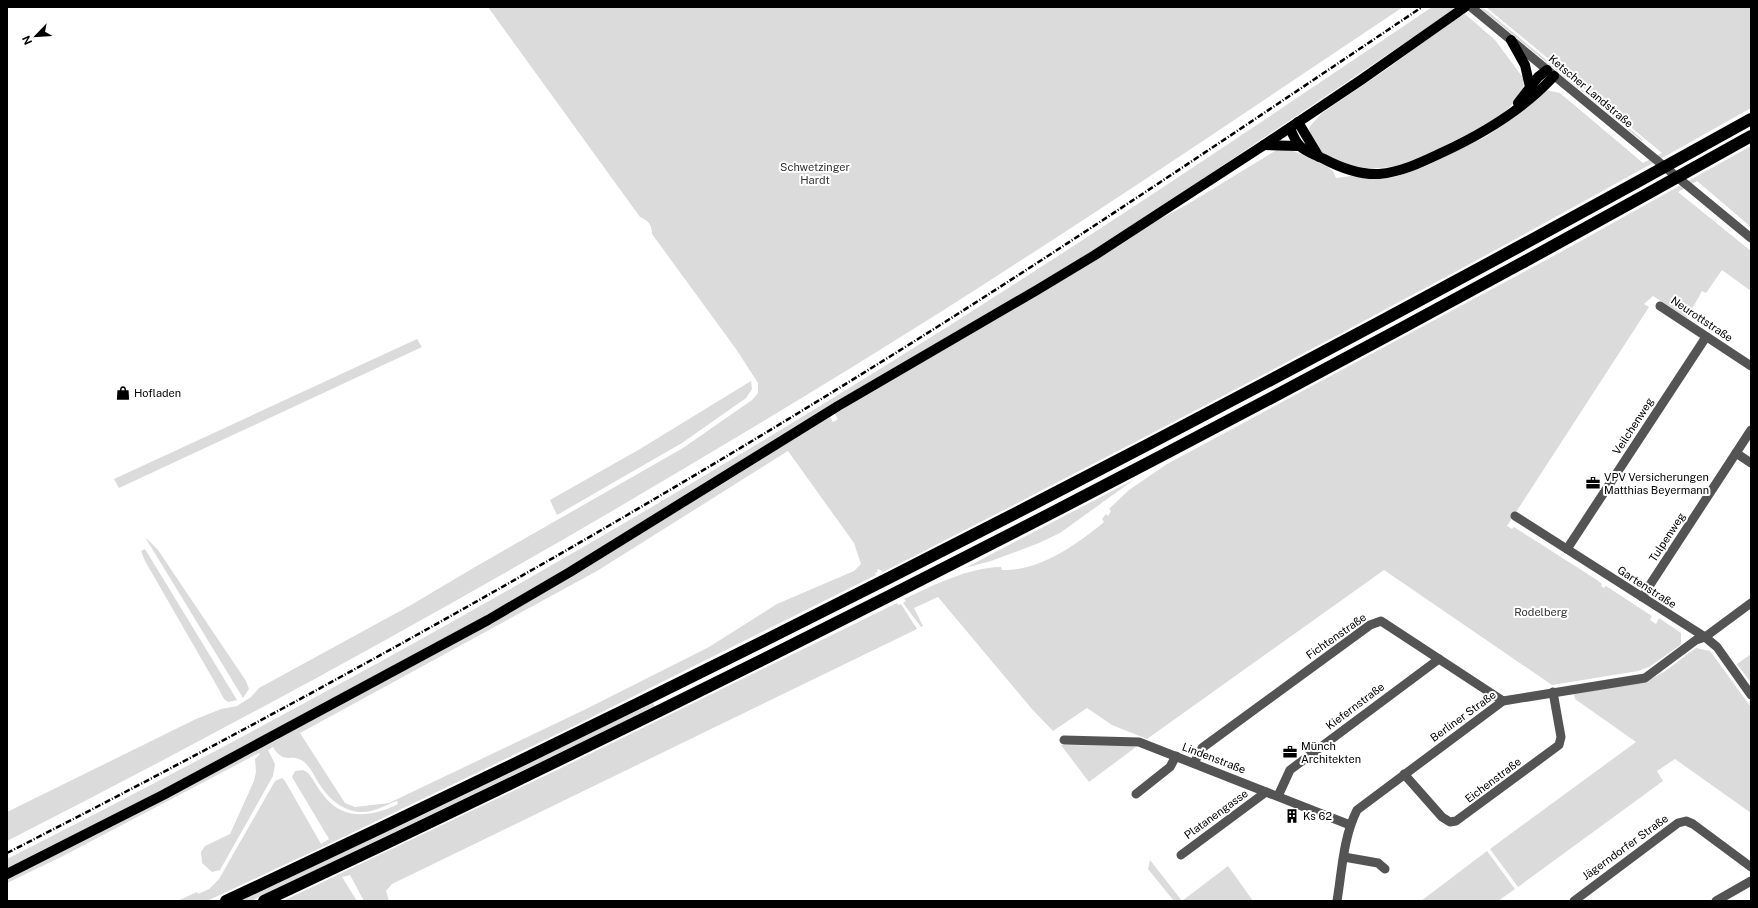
<svg xmlns="http://www.w3.org/2000/svg" width="1758" height="908" font-family="'Public Sans',sans-serif">
<style>
.green{fill:#dbdbdb;fill-rule:evenodd}
.lines{fill:none;stroke-linecap:round;stroke-linejoin:round}
.minor{stroke:#545454;stroke-width:9}
.major{stroke:#000;stroke-width:10}
.highway{stroke:#000;stroke-width:12}
.rail{stroke:#000;stroke-width:2.5;stroke-dasharray:6 2 1 2;stroke-linecap:butt}
.labels{text-anchor:middle;stroke-width:4;stroke-linejoin:round;paint-order:stroke}
.street-label{font-size:11px;fill:#000;stroke:#fff}
.park-label{font-size:11px;fill:#323232;stroke:#fff}
.poi-label{font-size:11px;fill:#000;stroke:#fff;text-anchor:start}
</style>
<rect width="100%" height="100%" fill="#fff"/>
<g class="green">
<path d="M488,7H1403C1249,110 1095,214 939,313C637,503 325,679 7,841V812L196,719L221,709L237,706L251,697L259,688L411,605L475,567L683,448L752,400L758,393V383L736,349L652,234C652,225 648,220 640,217Z"/>
<path d="M1432,7H1458L1124,232L527,593L233,753L7,870V859C305,708 597,545 880,369C1067,253 1250,130 1432,7Z"/>
<path d="M1479,7L1486,10L1643,140L1642,141Z"/>
<path d="M1486,7H1751V108C1465,270 1175,423 883,572L878,569L877,570L878,572L875,573L876,575L576,725L331,843L207,901H177L197,892L198,894L209,889L219,879L275,781L282,778L285,781L321,844L329,839L292,777L295,771L303,770L308,773C314,780 318,789 324,796C343,821 372,817 398,804L397,801C388,804 380,809 371,811C349,816 331,802 320,785C315,778 311,767 304,762C291,752 285,766 273,747L268,750L275,764L273,776L220,870L212,872L202,863L201,852L205,846L230,834L254,781L256,772L255,759L260,754L259,753L65,855L7,883V879L279,739V738L820,421L821,422L830,417L833,422L838,419L835,414L845,408L844,407L1004,315L1158,220L1188,204L1275,151L1285,148L1304,155L1328,167L1333,171L1336,178L1351,176L1379,179L1395,177L1428,165L1487,136L1505,123L1546,90L1560,93L1643,163L1662,153ZM788,451L854,543L861,564L854,571L777,604L709,647L586,709L389,803L355,807L345,803L300,733L597,571Z"/>
<path d="M1465,14L1495,40L1521,75L1524,77C1524,83 1524,89 1520,94C1503,122 1461,139 1433,152C1421,157 1409,164 1396,166C1371,171 1337,168 1319,149C1314,144 1312,136 1309,130L1310,126L1322,113L1387,69L1453,20Z"/>
<path d="M1751,146V227L1697,181L1678,192L1751,251V291L1722,270L1706,293L1702,291L1687,318L1653,296L1644,304L1649,307L1507,526L1512,529L1514,527L1597,580L1602,584L1601,586L1604,588L1606,586L1652,616L1650,620L1656,624L1659,618L1681,633V644L1679,646L1649,667L1638,671L1552,685L1384,570L1147,739L1112,725L1087,708L1053,731L1031,708L938,597L914,608L923,626L921,627L903,603L906,601L904,599C934,585 967,568 1001,567L1002,570C1038,572 1078,544 1104,522L1102,519L1106,514L1108,516L1111,511L1109,509L1129,490L1167,464L1559,253Z"/>
<path d="M417,339L422,347L119,488L114,479Z"/>
<path d="M751,381L752,389L746,398L682,443L557,515L550,500L640,449Z"/>
<path d="M1135,479L1060,533L1039,543L991,561L965,568Z"/>
<path d="M145,537L158,550L246,681L249,689L243,698Z"/>
<path d="M145,549L237,700L228,702L224,699L217,686L145,561L141,551Z"/>
<path d="M897,603L898,605L901,604L917,629L392,884L386,891L389,901H364L350,875L342,877L357,901H283L553,772Z"/>
<path d="M1696,648L1710,651L1751,707V813L1675,759L1657,771L1663,781L1518,887L1490,849L1636,742L1575,699L1574,694L1647,681L1664,672Z"/>
<path d="M1751,654V683L1737,664Z"/>
<path d="M653,703L655,707L251,901H240Z"/>
<path d="M1061,745L1131,746L1136,747L1089,782Z"/>
<path d="M1487,851L1515,889L1498,901H1421Z"/>
<path d="M1150,860L1182,901L1228,866L1253,901H1174L1148,869Z"/>
</g>
<g class="lines">
<g class="minor">
<path d="M1471,7L1751,238"/>
<path d="M1660,306L1751,366"/>
<path d="M1736,453L1751,463"/>
<path d="M1515,516L1705,637L1717,647L1751,695"/>
<path d="M1567,549L1706,337"/>
<path d="M1642,597L1751,430"/>
<path d="M1064,740L1139,742L1350,825"/>
<path d="M1194,763L1202,748L1370,625L1381,621L1503,701"/>
<path d="M1404,774L1442,817L1450,822L1456,821L1559,745L1561,737L1553,692"/>
<path d="M1136,794L1170,767L1176,756"/>
<path d="M1278,796L1290,770L1439,659"/>
<path d="M1181,855L1266,792"/>
<path d="M1344,857L1378,863L1385,869"/>
<path d="M1337,901C1342,871 1343,838 1357,810L1503,701L1645,678L1696,640L1705,637L1751,603"/>
<path d="M1574,901L1678,823L1686,821L1693,824L1751,867"/>
<path d="M1716,901L1751,881"/>
</g>
<g class="major">
<path d="M1511,40L1525,65L1530,87"/>
<path d="M1518,103L1538,77L1547,70"/>
<path d="M1298,122L1319,157"/>
<path d="M1290,128C1299,151 1303,149 1324,159C1341,168 1359,175 1379,174C1401,172 1420,163 1439,154C1481,135 1523,110 1554,76"/>
<path d="M1264,145L1298,146"/>
<path d="M7,874L163,795L488,620L570,572L838,406L1037,290L1095,255L1264,145L1361,80L1465,7"/>
</g>
<g class="highway">
<path d="M226,901C744,659 1252,397 1751,119"/>
<path d="M264,901C769,664 1265,409 1751,136"/>
</g>
<path class="rail" d="M7,853C327,690 641,514 945,322C1106,220 1264,113 1422,7"/>
</g>
<defs>
<symbol id="shop-bare" viewBox="-9 -9 18 18"><path d="M-5-2.5h2.3a2.7 3.5 0 0 1 5.4 0H5L5.5 6h-11ZM-1.5-2.5h3a1.5 2.3 0 0 0-3 0Z" fill="#000" stroke="#fff" stroke-width="2.5" paint-order="stroke"/></symbol>
<symbol id="office-bare" viewBox="-9 -9 18 18"><path d="M-6-3h4V-5.5h4V-3h4V5H-6ZM-1-4.5V-3h2v-1.5ZM-6 0V1H6V0Z" fill="#000" stroke="#fff" stroke-width="2.5" paint-order="stroke"/></symbol>
<symbol id="building-bare" viewBox="-9 -9 18 18"><path d="M-4-6H4V6H1V3H-1V6H-4ZM-2.5-4.3h1.7v1.8h-1.7ZM.8-4.3h1.7v1.8H.8ZM-2.5-1h1.7V.8h-1.7ZM.8-1h1.7V.8H.8Z" fill="#000" stroke="#fff" stroke-width="2.5" paint-order="stroke"/></symbol>
</defs>
<g fill-rule="evenodd">
<use href="#shop-bare" x="113" y="383" width="20" height="20"/>
<use href="#office-bare" x="1583" y="473" width="20" height="20"/>
<use href="#office-bare" x="1280" y="742" width="20" height="20"/>
<use href="#building-bare" x="1282" y="806" width="20" height="20"/>
</g>
<g class="labels">
<g class="street-label">
<text transform="translate(1591 91) rotate(40)" y="4">Ketscher Landstraße</text>
<text transform="translate(1702 319) rotate(34)" y="4">Neurottstraße</text>
<text transform="translate(1633 426) rotate(-57)" y="4">Veilchenweg</text>
<text transform="translate(1667 537) rotate(-57)" y="4">Tulpenweg</text>
<text transform="translate(1647 587) rotate(33)" y="4">Gartenstraße</text>
<text transform="translate(1336 636) rotate(-35)" y="4">Fichtenstraße</text>
<text transform="translate(1355 706) rotate(-37)" y="4">Kiefernstraße</text>
<text transform="translate(1463 716) rotate(-36)" y="4">Berliner Straße</text>
<text transform="translate(1214 758) rotate(21)" y="4">Lindenstraße</text>
<text transform="translate(1493 780) rotate(-37)" y="4">Eichenstraße</text>
<text transform="translate(1216 814) rotate(-36)" y="4">Platanengasse</text>
<text transform="translate(1625 847) rotate(-36)" y="4">Jägerndorfer Straße</text>
</g>
<g class="park-label">
<text x="815" y="171">Schwetzinger<tspan x="815" dy="13">Hardt</tspan></text>
<text x="1541" y="616">Rodelberg</text>
</g>
<g class="poi-label">
<text x="134" y="397">Hofladen</text>
<text x="1604" y="481">VPV Versicherungen<tspan x="1604" dy="13">Matthias Beyermann</tspan></text>
<text x="1301" y="750">Münch<tspan x="1301" dy="13">Architekten</tspan></text>
<text x="1303" y="820">Ks 62</text>
</g>
</g>
<rect width="1758" height="908" fill="none" stroke="#000000" stroke-width="16"/>
<g transform="translate(36 36) rotate(245)" stroke="#ffffff" stroke-width="3" paint-order="stroke">
<path d="M0-3L7 15L0 10L-7 15Z" fill="#000000"/>
<text y="-6" font-size="11" font-weight="bold" text-anchor="middle" fill="#000000">N</text>
</g>
</svg>
